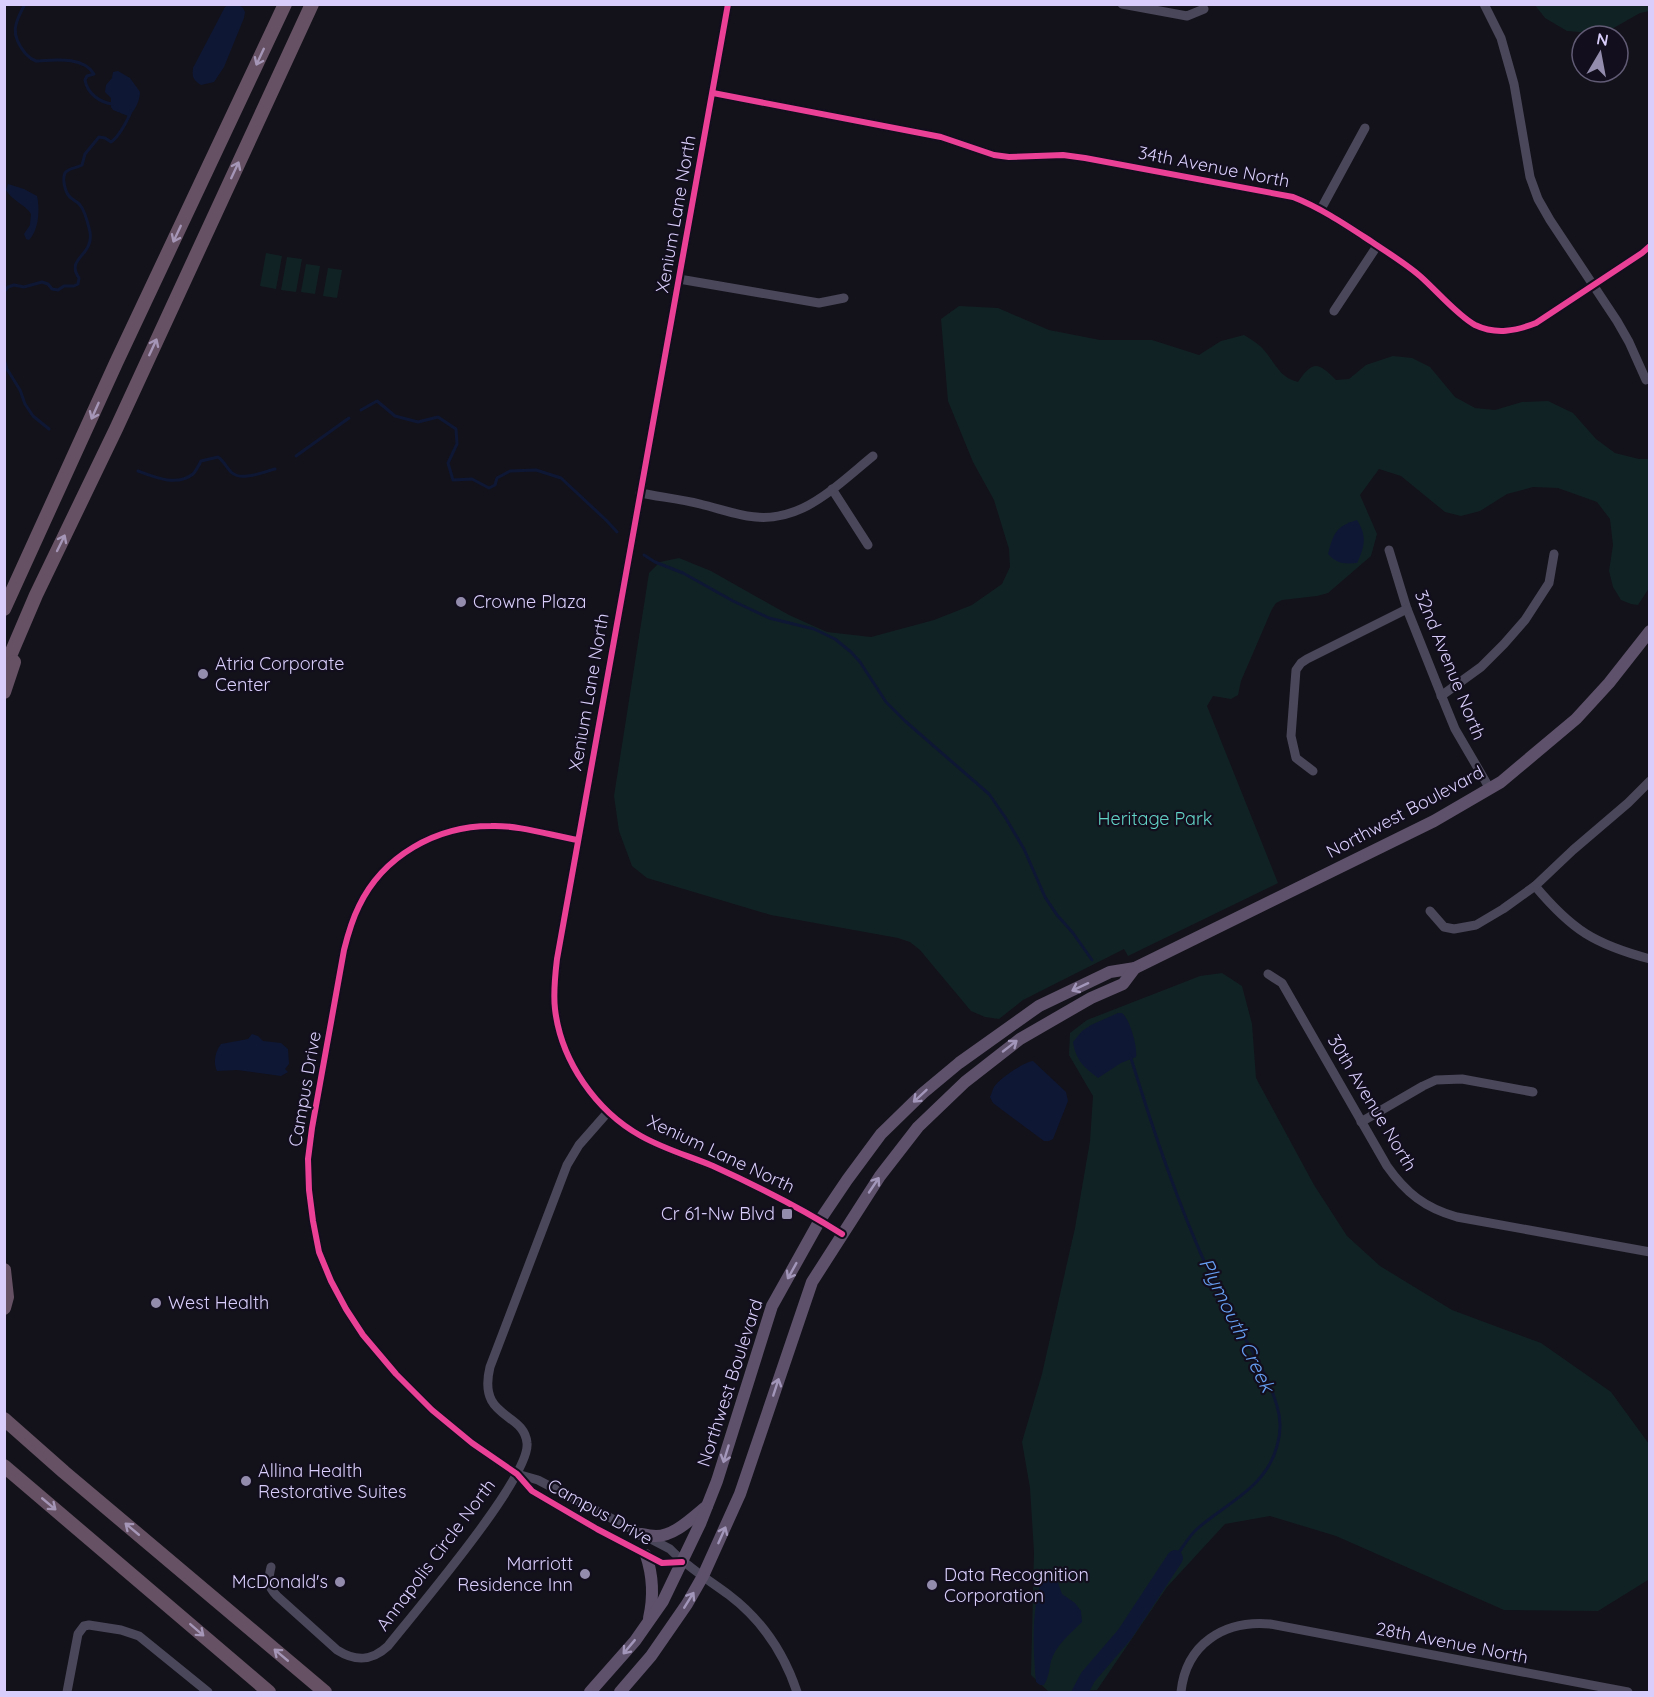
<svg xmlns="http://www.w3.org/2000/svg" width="1654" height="1697" font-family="Quicksand,sans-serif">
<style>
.green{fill:#112224}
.water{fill:#0e1734}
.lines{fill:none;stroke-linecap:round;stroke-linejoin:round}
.stream{stroke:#0e1734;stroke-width:3}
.river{stroke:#0e1734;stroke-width:16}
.minor{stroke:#4a475a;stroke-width:9}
.major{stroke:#5e516b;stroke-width:12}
.highway{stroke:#655163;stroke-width:14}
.cycleway-casing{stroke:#120e1d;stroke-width:10}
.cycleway{stroke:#ea4096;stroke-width:6}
.oneway{stroke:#a596b7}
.oneway2{stroke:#a296ba}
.poi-dot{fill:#948cac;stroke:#120e1d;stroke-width:2}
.labels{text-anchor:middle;stroke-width:4.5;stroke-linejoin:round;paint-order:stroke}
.street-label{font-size:18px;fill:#d9cefb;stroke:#120e1d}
.poi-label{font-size:18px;fill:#d9cefb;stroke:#120e1d;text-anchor:start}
.park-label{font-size:18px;fill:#62d3c6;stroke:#120e1d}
.water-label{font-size:20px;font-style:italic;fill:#669ef1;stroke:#120e1d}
</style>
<rect width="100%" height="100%" fill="#13121a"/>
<g class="green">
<path d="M1535,5H1649V11L1640,13L1603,34L1567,31L1545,18Z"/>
<path d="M266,253L282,256L276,289L260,286Z"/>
<path d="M287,257L302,259L296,292L281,290Z"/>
<path d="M306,264L320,266L315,294L301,292Z"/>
<path d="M328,268L342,270L337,298L323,296Z"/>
<path d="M959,306L998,308L1049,330L1100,340H1152L1199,355L1221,341L1244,335C1250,339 1256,342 1260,346C1275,360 1277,377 1298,382C1313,360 1318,362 1336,380L1349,379L1366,365L1393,356L1412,358L1430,367L1455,397L1475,408L1495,410L1522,402L1548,401L1573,413L1596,439L1615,453L1639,459H1649V588L1638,605L1631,604L1621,600L1613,587L1609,571L1613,545L1610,519L1597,502L1558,488L1533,487L1507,494L1480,511L1461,516L1445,512L1401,476L1379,469L1360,495L1377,534L1371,556L1328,593L1317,596L1282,600L1276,603L1272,609L1241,681L1238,695L1231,699L1213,696L1207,706L1278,883L1128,956L1124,949L1023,1000L999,1019L985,1017L971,1011L920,950L910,942L898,938L771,915L647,878L632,866L619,831L614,796L649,573L660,562L679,558L711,571L789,615L827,632L871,637L934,620L972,605L1002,584L1010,567L1009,549L994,500L973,462L948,401L941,319Z"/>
<path d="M1222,973L1242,986L1252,1024L1256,1078L1314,1185L1347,1236L1380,1266L1452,1310L1541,1343L1611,1392L1649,1444V1576L1648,1580L1598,1611L1504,1610L1336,1536L1270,1516L1225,1524L1167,1587L1097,1690L1049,1692L1031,1675L1034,1552L1030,1488L1022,1442L1042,1374L1075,1228L1090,1141L1093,1096L1069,1055L1070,1033L1087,1020L1200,976Z"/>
</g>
<g class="water">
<path d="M237,4L243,8L245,12L244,18L224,67L214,82L201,85C193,80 192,77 193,68L225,7L228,5Z"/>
<path d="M118,71L130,78L140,92C140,100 135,112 128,116L113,110L111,107V98L105,92L106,85L112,78L113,72Z"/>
<path d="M8,184L24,189L37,196C40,209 39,230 29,240L26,239L24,234L30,225L31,214C25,204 12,201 6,190Z"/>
<path d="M1357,520C1367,536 1365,546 1357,563C1344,564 1337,564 1328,554C1333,534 1336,526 1357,520Z"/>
<path d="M1118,1013H1122C1130,1019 1138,1048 1136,1057L1121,1063L1098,1078C1084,1067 1076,1061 1073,1042L1082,1031L1091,1025Z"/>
<path d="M252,1034L258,1036L263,1041L281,1043L288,1049L289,1064L285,1069L288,1072L281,1076L237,1070L217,1071C213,1062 215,1052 221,1044L248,1039Z"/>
<path d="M1033,1061L1066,1092L1068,1101L1053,1139L1049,1141H1044L993,1103L990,1097C992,1094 992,1090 994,1087C999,1079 1024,1062 1033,1061Z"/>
<path d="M1051,1574L1057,1580L1062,1594L1075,1603L1081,1611L1082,1622C1070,1634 1056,1645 1051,1661C1049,1670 1049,1677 1044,1685H1040L1036,1682C1033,1647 1031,1609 1043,1576Z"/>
</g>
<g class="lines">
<g class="stream">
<path d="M25,4C14,24 10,34 25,53C29,57 30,59 36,61C54,60 83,56 94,74L87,76L85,80C87,93 100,103 113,104"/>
<path d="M4,292L8,287L14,285L24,287L42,282L48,284L52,289L58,290L64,286H74L78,284L79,278C65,258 94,256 90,232C88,224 85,210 80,205C77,201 72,200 69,196C65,191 62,179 65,173C68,168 77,168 82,165L85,154L99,137L105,138L111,142C118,138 128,120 131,111"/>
<path d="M4,359L7,369L20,390L25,404L33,416L49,429"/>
<path d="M361,410L377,401L395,416L418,422L438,417L456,429L457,444L448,463L453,480L472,479L489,488L495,485L497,478L510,471L536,470L561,478L607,521L617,532"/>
<path d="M296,456L349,418"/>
<path d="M138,471C154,477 177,487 193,474C196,471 199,465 201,461L218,457C224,461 226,467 231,472C241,482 263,472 275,469"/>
<path d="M644,555L655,562L683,573L733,601L769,618L814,629L835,639L851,652L860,662L886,702L905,721L989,794L1005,817L1024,849L1045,897L1057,915L1073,933L1092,960"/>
<path d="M1130,1055C1154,1133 1180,1211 1215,1285C1234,1326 1265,1363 1277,1406C1281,1419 1281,1433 1277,1446C1266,1488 1226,1503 1197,1529C1188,1537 1182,1549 1175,1558"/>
</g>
<path class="river" d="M1080,1692L1088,1677L1125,1634L1175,1558"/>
<g class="minor">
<path d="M728,4L557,959C555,976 553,992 555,1009C561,1061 596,1111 641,1136C664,1149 689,1156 713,1166C757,1186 801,1208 842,1234"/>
<path d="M1122,4L1187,16L1204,9"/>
<path d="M1484,4L1501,38L1514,84L1530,177L1538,199L1550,220L1617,321L1629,342L1646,380"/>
<path d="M713,93L941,137L994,155L1009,157L1063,155L1085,158L1293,197C1321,208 1346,225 1372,242C1388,253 1405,263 1420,276C1436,290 1458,316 1475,325C1496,335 1516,331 1536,323L1642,253L1650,246"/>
<path d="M1321,209L1365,128"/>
<path d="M679,279L819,303L844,298"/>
<path d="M1334,311L1377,246"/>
<path d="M832,489L868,545"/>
<path d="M640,493C660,497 680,499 700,504C737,513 763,527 803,508C828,496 851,474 873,456"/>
<path d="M1389,550L1407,609L1446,707L1455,729L1490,789"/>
<path d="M1441,696L1481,667L1504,644L1525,620L1549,583L1554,554"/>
<path d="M1313,771L1296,758L1291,736L1296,670L1301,663L1307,659L1407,609"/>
<path d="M578,840C550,835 518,825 491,826C436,826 383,856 359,906C352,920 348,934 344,950L312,1128L308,1159L309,1190L313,1221L319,1252L331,1281L346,1309L363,1335L396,1374L432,1410L472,1443L517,1474L532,1491L597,1529L662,1563L682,1562"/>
<path d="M1535,886C1572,930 1594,944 1650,959"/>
<path d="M1430,911L1444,927L1454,929L1476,925L1503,909L1535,886L1573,850L1628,803L1650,781"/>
<path d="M1268,974L1282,983L1387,1166C1406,1193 1425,1208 1457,1217L1650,1252"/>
<path d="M1361,1122L1423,1086L1436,1080L1462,1079L1533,1092"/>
<path d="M517,1474L538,1480L670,1549C687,1567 709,1580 729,1595C762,1620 784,1653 797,1692"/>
<path d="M271,1567C268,1580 267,1586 277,1596L337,1650C356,1662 372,1661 388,1646C414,1613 531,1477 527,1443C524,1411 477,1420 490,1367L567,1165L579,1145L608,1112"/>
<path d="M67,1692L78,1634L84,1626L89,1625L121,1630L139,1636L208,1692"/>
<path d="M1181,1692C1186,1644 1224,1620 1270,1624L1628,1692"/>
</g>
<g class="major">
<path d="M641,1534C646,1535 651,1536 656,1536C675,1536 693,1517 707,1506"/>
<path d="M646,1555C653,1576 654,1596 649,1618"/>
<path d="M590,1692L635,1641L663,1601L700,1524L717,1481L772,1306L820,1220L847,1180L881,1134L923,1093L959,1063L1039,1006L1110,972L1135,968L1434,821L1501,782L1576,719L1609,683L1650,631"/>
<path d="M620,1692L651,1656L687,1604L703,1576L740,1494L812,1282L880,1176L918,1127L965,1082L1020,1039L1091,998L1123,984L1135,968"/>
</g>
<g class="highway">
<path d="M4,609L116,363L285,4"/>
<path d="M4,670L36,595L116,429L312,4"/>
<path d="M4,692L14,662"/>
<path d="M4,1270L7,1297L4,1308"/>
<path d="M4,1419L64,1472L325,1692"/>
<path d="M4,1466L269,1692"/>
</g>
<defs>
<g id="cycleway">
<path d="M728,4L557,959C555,976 553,992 555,1009C561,1061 596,1111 641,1136C664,1149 689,1156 713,1166C757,1186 801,1208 842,1234"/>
<path d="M713,93L941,137L994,155L1009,157L1063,155L1085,158L1293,197C1321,208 1346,225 1372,242C1388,253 1405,263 1420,276C1436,290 1458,316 1475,325C1496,335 1516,331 1536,323L1642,253L1650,246"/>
<path d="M578,840C550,835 518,825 491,826C436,826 383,856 359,906C352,920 348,934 344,950L312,1128L308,1159L309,1190L313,1221L319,1252L331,1281L346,1309L363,1335L396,1374L432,1410L472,1443L517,1474L532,1491L597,1529L662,1563L682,1562"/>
</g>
</defs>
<use href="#cycleway" class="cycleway-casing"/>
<use href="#cycleway" class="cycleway"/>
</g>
<defs><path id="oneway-shaft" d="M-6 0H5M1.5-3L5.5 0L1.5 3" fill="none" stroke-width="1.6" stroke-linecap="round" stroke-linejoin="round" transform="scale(1.5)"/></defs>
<g class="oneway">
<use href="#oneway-shaft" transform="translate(260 57) rotate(115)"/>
<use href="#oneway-shaft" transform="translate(235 170) rotate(-65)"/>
<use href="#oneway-shaft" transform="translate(177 234) rotate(115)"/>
<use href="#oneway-shaft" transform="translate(153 347) rotate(-65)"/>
<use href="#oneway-shaft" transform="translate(95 411) rotate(114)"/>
<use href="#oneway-shaft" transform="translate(61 543) rotate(-64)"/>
<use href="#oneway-shaft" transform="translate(49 1504) rotate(40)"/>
<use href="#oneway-shaft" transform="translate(132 1529) rotate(-140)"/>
<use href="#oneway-shaft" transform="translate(197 1630) rotate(41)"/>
<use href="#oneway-shaft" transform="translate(281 1655) rotate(-140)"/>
</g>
<g class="oneway2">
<use href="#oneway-shaft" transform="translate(1080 987) rotate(155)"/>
<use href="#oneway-shaft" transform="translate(1010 1046) rotate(-38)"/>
<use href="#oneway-shaft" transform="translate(920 1096) rotate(137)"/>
<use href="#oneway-shaft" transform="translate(874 1185) rotate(-56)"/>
<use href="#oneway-shaft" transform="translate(792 1271) rotate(119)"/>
<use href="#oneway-shaft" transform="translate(776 1387) rotate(-72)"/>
<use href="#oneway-shaft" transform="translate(726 1454) rotate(107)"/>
<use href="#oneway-shaft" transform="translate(722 1535) rotate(-66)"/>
<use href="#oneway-shaft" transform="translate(689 1600) rotate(-58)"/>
<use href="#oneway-shaft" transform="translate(629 1647) rotate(130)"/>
</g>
<g class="poi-dot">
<circle cx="461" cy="602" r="6"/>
<circle cx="203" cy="674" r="6"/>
<rect x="781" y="1208" width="12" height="12" rx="3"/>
<circle cx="156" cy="1303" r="6"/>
<circle cx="246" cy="1481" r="6"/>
<circle cx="585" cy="1574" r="6"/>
<circle cx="340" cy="1582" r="6"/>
<circle cx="932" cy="1585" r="6"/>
</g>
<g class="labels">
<g class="street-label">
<text transform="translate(1214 167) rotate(11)" y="6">34th Avenue North</text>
<text transform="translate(676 214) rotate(-80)" y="6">Xenium Lane North</text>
<text transform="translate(1450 665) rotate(68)" y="6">32nd Avenue North</text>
<text transform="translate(589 692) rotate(-80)" y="6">Xenium Lane North</text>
<text transform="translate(1405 812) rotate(-28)" y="6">Northwest Boulevard</text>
<text transform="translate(305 1089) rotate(-80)" y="6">Campus Drive</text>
<text transform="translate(1372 1103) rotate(59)" y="6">30th Avenue North</text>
<text transform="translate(721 1154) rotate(25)" y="6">Xenium Lane North</text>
<text transform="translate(730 1383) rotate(-72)" y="6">Northwest Boulevard</text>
<text transform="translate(600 1512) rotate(29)" y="6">Campus Drive</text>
<text transform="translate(436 1555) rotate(-53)" y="6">Annapolis Circle North</text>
<text transform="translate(1452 1643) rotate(11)" y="6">28th Avenue North</text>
</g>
<g class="poi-label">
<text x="473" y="608">Crowne Plaza</text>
<text x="215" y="670">Atria Corporate<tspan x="215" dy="21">Center</tspan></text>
<text x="775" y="1220" text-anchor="end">Cr 61-Nw Blvd</text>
<text x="168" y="1309">West Health</text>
<text x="258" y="1477">Allina Health<tspan x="258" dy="21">Restorative Suites</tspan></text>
<text x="573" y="1570" text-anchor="end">Marriott<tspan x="573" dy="21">Residence Inn</tspan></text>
<text x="944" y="1581">Data Recognition<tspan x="944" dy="21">Corporation</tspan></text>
<text x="328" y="1588" text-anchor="end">McDonald's</text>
</g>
<g class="park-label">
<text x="1155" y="825">Heritage Park</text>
</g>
<g class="water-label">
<text transform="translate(1237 1325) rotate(64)" y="7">Plymouth Creek</text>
</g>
</g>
<rect width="1654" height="1697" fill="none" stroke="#d9cefb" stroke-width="12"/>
<g transform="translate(1600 54) rotate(10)"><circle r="28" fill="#120e1d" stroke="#625b76" stroke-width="1.5"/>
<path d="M0-4.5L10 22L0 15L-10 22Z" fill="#948cac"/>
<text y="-9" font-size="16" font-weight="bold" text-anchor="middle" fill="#d9cefb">N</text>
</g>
</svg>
